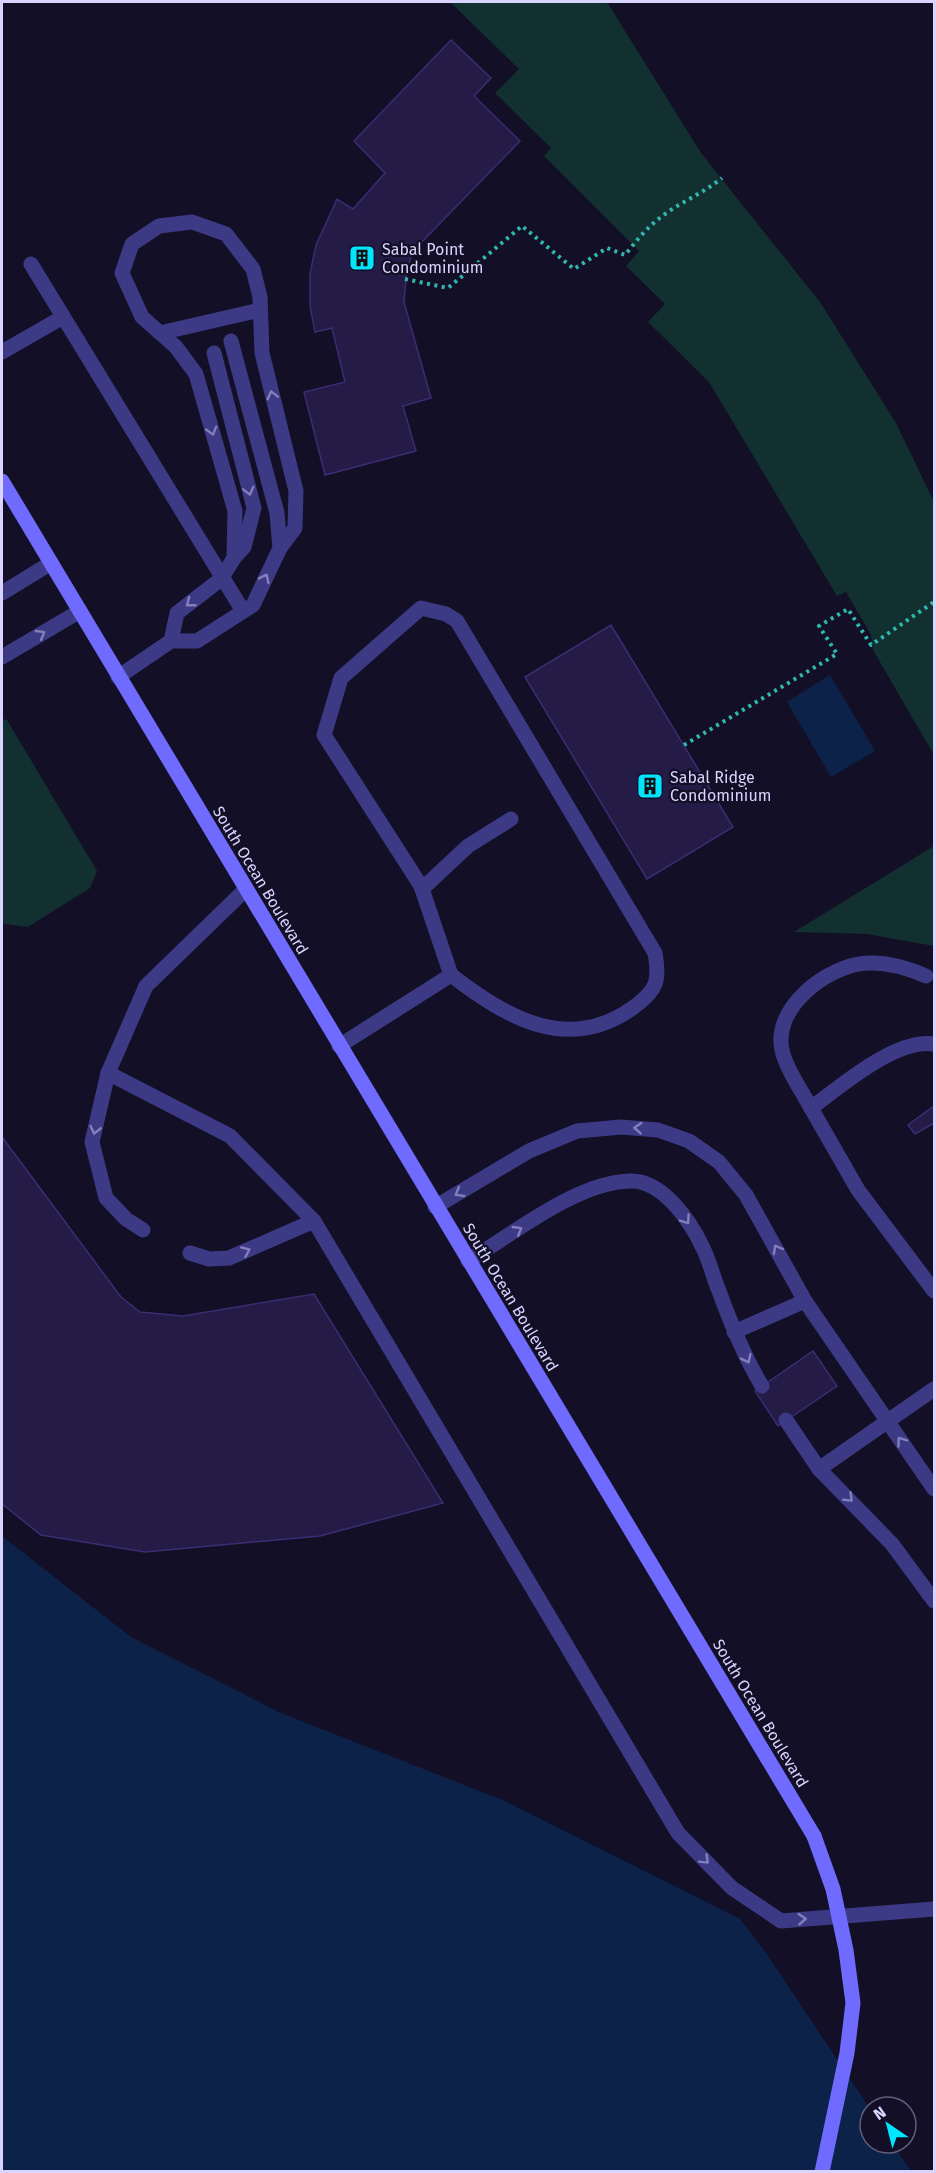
<svg xmlns="http://www.w3.org/2000/svg" width="936" height="2173" font-family="'Fira Sans',sans-serif">
<style>
.green{fill:#12302f}
.water{fill:#0c2248}
.building{fill:#241b47;stroke:#3b2d73;stroke-width:1.5}
.lines{fill:none;stroke-linecap:round;stroke-linejoin:round}
.path{stroke:#2fb8b0;stroke-width:4;stroke-dasharray:3 4.5;stroke-linecap:butt}
.lane{stroke:#3d3a85;stroke-width:15}
.secondary{stroke:#6f6bff;stroke-width:15}
.secondary-bridge{stroke:#6f6bff;stroke-width:15}
.oneway{stroke:#837fbc}
.labels{text-anchor:middle;stroke-width:4.5;stroke-linejoin:round;paint-order:stroke}
.poi-label{font-size:16px;fill:#d9d4ff;stroke:#130f26;text-anchor:start}
.street-label{font-size:16px;fill:#d9d4ff;stroke:#130f26}
</style>
<rect width="100%" height="100%" fill="#130f26"/>
<g class="green">
<path d="M450,2H607L701,153L820,302L896,423L934,502V755L873,650L871,635L846,592L837,596L709,382L648,322L665,304L626,266L639,251L544,156L551,148L495,93L519,69Z"/>
<path d="M2,719L7,720L97,871L90,888L28,927L4,924L2,920Z"/>
<path d="M934,846V946L867,934L794,932Z"/>
</g>
<g class="water">
<path d="M830,675L875,751L831,777L787,702Z"/>
<path d="M2,1536L131,1637L281,1713L505,1801L740,1919L767,1954L870,2109V2143H892L911,2171H2Z"/>
</g>
<g class="building">
<path d="M451,40L491,78L474,96L520,141L415,249L407,267L404,302L431,398L403,406L416,451L325,475L304,392L345,382L332,328L315,332L310,306V274L316,245L337,199L353,209L385,173L354,141Z"/>
<path d="M611,625L733,827L647,879L525,677Z"/>
<path d="M934,1106V1123L915,1134L908,1125Z"/>
<path d="M2,1137L121,1297L140,1312L183,1316L314,1294L443,1503L320,1536L145,1552L41,1535L2,1504Z"/>
<path d="M813,1351L837,1386L778,1426L755,1391Z"/>
</g>
<g class="lines">
<g class="path">
<path d="M405,279L448,288L522,226L574,269L607,248L625,255C637,240 649,225 665,214C683,201 703,193 722,178"/>
<path d="M684,745L837,654L819,626L848,609L871,645L934,602"/>
</g>
<g class="lane">
<path d="M31,264L243,611"/>
<path d="M160,333L260,310"/>
<path d="M231,341L277,513L280,548"/>
<path d="M2,352L63,317"/>
<path d="M214,353L254,508L244,547L234,558"/>
<path d="M2,593L51,563"/>
<path d="M2,657L80,611"/>
<path d="M118,677L171,641H197L253,605L280,548L295,528L296,491L262,353L260,297L253,269L226,234L192,222L159,226L132,244L122,273L142,317L176,347L196,374L235,511L234,558L221,579L177,613L171,641"/>
<path d="M422,889L468,846L511,819"/>
<path d="M934,1044C896,1038 841,1086 811,1108L858,1190L934,1291"/>
<path d="M339,1046L451,975L421,886L324,735L341,678L421,608L446,614L457,621L655,953C660,981 657,990 634,1007C568,1055 506,1017 451,975"/>
<path d="M108,1073L230,1136L314,1221L678,1833L732,1888L781,1921L934,1909"/>
<path d="M811,1108C802,1091 788,1072 783,1054C769,1009 828,965 867,963C887,962 908,968 926,976"/>
<path d="M435,1207L529,1151L577,1131L621,1127L658,1130L689,1141L719,1162L746,1195L805,1301L934,1489"/>
<path d="M143,1230L126,1219L106,1198L92,1142L108,1073L146,986L246,889"/>
<path d="M190,1253L209,1259L229,1258L314,1221"/>
<path d="M468,1261C513,1234 577,1182 630,1181C663,1180 691,1222 703,1248C710,1262 713,1277 719,1291C731,1324 744,1356 762,1386"/>
<path d="M734,1332L805,1301"/>
<path d="M786,1420L819,1469L892,1544L934,1601"/>
<path d="M819,1469L934,1389"/>
</g>
<path class="secondary" d="M2,481L814,1836"/>
<path class="secondary-bridge" d="M814,1836L833,1889L846,1950L853,2003L847,2053L822,2172"/>
</g>
<defs><path id="oneway-chevron" d="M-2-3.5L2.5 0L-2 3.5" fill="none" stroke-width="1.6" stroke-linecap="round" stroke-linejoin="round" transform="scale(1.5)"/></defs>
<g class="oneway">
<use href="#oneway-chevron" transform="translate(272 395) rotate(-104)"/>
<use href="#oneway-chevron" transform="translate(212 431) rotate(74)"/>
<use href="#oneway-chevron" transform="translate(249 491) rotate(76)"/>
<use href="#oneway-chevron" transform="translate(265 578) rotate(-64)"/>
<use href="#oneway-chevron" transform="translate(190 603) rotate(142)"/>
<use href="#oneway-chevron" transform="translate(41 634) rotate(-30)"/>
<use href="#oneway-chevron" transform="translate(638 1128) rotate(-176)"/>
<use href="#oneway-chevron" transform="translate(95 1130) rotate(103)"/>
<use href="#oneway-chevron" transform="translate(459 1193) rotate(149)"/>
<use href="#oneway-chevron" transform="translate(686 1220) rotate(55)"/>
<use href="#oneway-chevron" transform="translate(518 1230) rotate(-31)"/>
<use href="#oneway-chevron" transform="translate(777 1249) rotate(-119)"/>
<use href="#oneway-chevron" transform="translate(246 1251) rotate(-24)"/>
<use href="#oneway-chevron" transform="translate(747 1359) rotate(64)"/>
<use href="#oneway-chevron" transform="translate(901 1441) rotate(-125)"/>
<use href="#oneway-chevron" transform="translate(849 1498) rotate(44)"/>
<use href="#oneway-chevron" transform="translate(705 1860) rotate(45)"/>
<use href="#oneway-chevron" transform="translate(802 1919) rotate(-4)"/>
</g>
<defs>
<symbol id="building-square" viewBox="-11 -11 22 22"><rect x="-9" y="-9" width="18" height="18" rx="4" fill="#00e5ff" stroke="#130f26"/><path d="M-4-6H4V6H1V3H-1V6H-4ZM-2.5-4.3h1.7v1.8h-1.7ZM.8-4.3h1.7v1.8H.8ZM-2.5-1h1.7V.8h-1.7ZM.8-1h1.7V.8H.8Z" fill="#111"/></symbol>
</defs>
<g fill-rule="evenodd">
<use href="#building-square" x="347" y="243" width="30" height="30"/>
<use href="#building-square" x="635" y="771" width="30" height="30"/>
</g>
<g class="labels">
<g class="poi-label">
<text x="382" y="255">Sabal Point<tspan x="382" dy="18">Condominium</tspan></text>
<text x="670" y="783">Sabal Ridge<tspan x="670" dy="18">Condominium</tspan></text>
</g>
<g class="street-label">
<text transform="translate(261 880) rotate(59)" y="6">South Ocean Boulevard</text>
<text transform="translate(511 1297) rotate(59)" y="6">South Ocean Boulevard</text>
<text transform="translate(761 1713) rotate(59)" y="6">South Ocean Boulevard</text>
</g>
</g>
<rect width="936" height="2173" fill="none" stroke="#d9d4ff" stroke-width="6"/>
<g transform="translate(888 2125) rotate(325)"><circle r="28" fill="#130f26" stroke="#625e7d" stroke-width="1.5"/>
<path d="M0-4.5L10 22L0 15L-10 22Z" fill="#00e5ff"/>
<text y="-9" font-size="16" font-weight="bold" text-anchor="middle" fill="#d9d4ff">N</text>
</g>
</svg>
